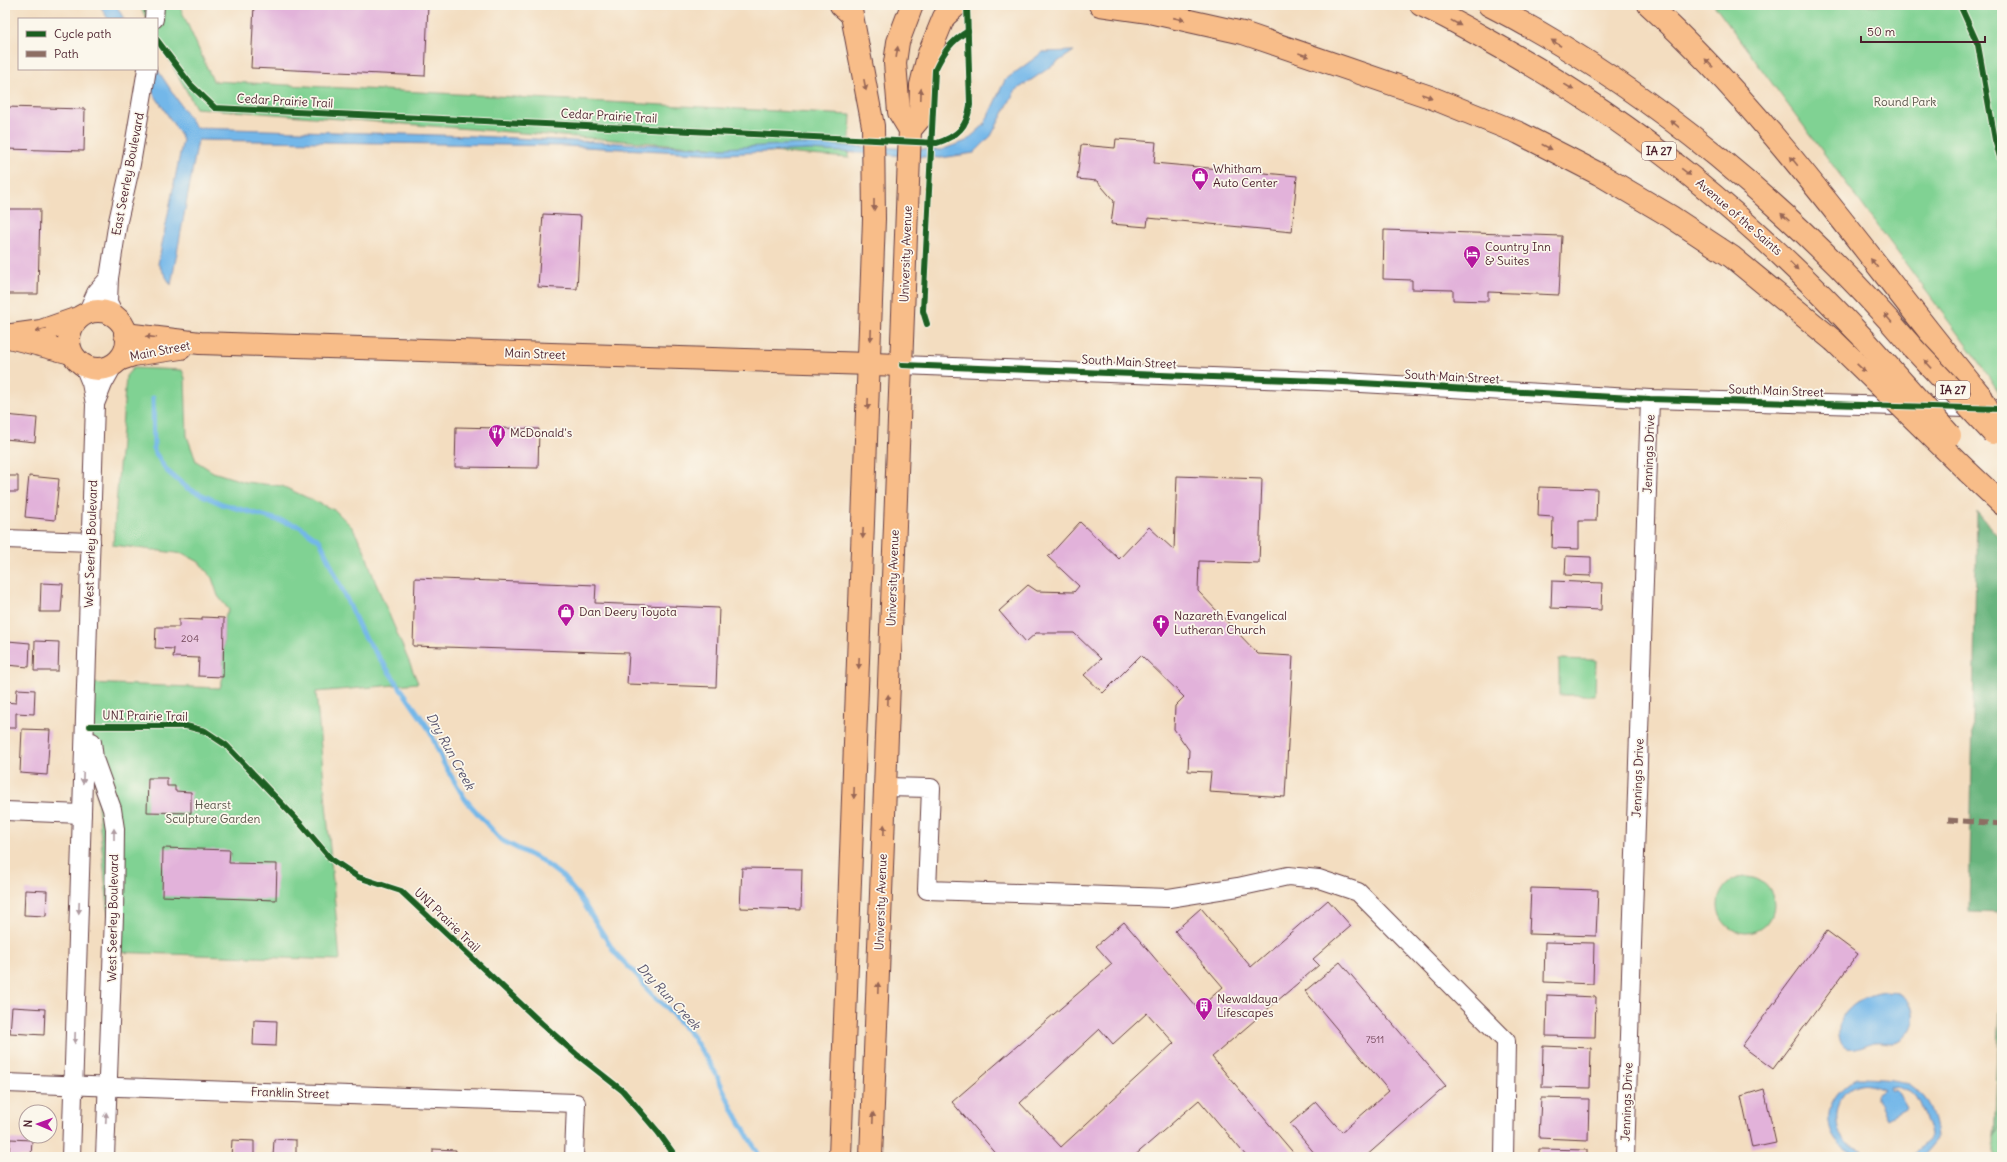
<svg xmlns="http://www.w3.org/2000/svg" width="2007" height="1162" font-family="Delius,sans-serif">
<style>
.green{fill:#80d293;stroke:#65785f}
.forest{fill:#68b47d;stroke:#596a54}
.water{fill:#73b7e9;stroke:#5e6b8a}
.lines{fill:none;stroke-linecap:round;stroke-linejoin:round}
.stream{stroke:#73b7e9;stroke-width:5}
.building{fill:#e2b2da;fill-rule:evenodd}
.minor-casing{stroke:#633c41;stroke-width:20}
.major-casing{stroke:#633c41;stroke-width:24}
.highway-casing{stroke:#633c41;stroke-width:24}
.minor{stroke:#fff;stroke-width:18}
.major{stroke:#f8bd89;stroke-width:22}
.highway{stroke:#f8bd89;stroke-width:22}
.highway-bridge-casing{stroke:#633c41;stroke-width:24;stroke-linecap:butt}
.highway-bridge{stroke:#f8bd89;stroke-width:22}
.quiet{stroke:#8d6e63;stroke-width:5;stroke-dasharray:10 5;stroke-linecap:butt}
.cycleway-casing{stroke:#fbf7ec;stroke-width:8}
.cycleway{stroke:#1b5e20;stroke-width:6}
.oneway{fill:#986655}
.oneway2{fill:#ae9aa0}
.labels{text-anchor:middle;stroke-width:3.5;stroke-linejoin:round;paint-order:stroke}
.number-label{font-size:10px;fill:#704457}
.shield{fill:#fbf7ec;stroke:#7f6065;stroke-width:1}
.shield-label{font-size:11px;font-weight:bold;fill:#4a1f2b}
.street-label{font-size:12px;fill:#4a1f2b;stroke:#fbf7ec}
.park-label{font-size:12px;fill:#5a554a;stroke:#fbf7ec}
.poi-label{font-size:12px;fill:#4a1f2b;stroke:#fbf7ec;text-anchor:start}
.water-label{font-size:13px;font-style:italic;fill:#58546e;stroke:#fbf7ec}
</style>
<rect width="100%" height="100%" fill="#fbf7ec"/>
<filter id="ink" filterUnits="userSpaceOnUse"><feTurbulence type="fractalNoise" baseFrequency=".025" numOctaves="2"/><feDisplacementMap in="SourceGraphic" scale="8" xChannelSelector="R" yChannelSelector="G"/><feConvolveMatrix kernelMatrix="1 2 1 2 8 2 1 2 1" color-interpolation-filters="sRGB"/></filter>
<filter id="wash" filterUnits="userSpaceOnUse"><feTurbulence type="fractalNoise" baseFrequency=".012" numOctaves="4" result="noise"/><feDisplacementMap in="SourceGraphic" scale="16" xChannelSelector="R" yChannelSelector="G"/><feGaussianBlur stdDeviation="0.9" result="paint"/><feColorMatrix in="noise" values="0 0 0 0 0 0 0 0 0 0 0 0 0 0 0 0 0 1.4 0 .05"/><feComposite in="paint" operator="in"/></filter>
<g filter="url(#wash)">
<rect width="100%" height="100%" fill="#f3ddc0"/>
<g class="green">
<path d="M139,5H179L213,81L851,115L849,158L196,108L157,38V19H147Z"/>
<path d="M1714,5H2002V397L1981,365Z"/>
<path d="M133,368L182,370L185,378L187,436L196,461L213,472L245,482L282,486L336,511L352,527L364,549L375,581L418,683L316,692L340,960L112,952L86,683L220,688L223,677L224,618L229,610L218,596L212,578L199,562L184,554L113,545L126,376Z"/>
<path d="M1559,659L1596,660L1595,695H1559Z"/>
<circle cx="1746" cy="905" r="28"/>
<path d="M2002,1122V1157H1994V1137Z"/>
</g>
<g class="forest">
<path d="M1977,512L2002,541V913L1969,912Z"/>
<path d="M2002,963V1122L1994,1137Z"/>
</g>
<g class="water">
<path d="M100,5H116L124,19H108Z"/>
<path d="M1074,51L1015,91L991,136L974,153L941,158L809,150L722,154L563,146L198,140L171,285L158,264L183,139L138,69H157L196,128L473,136L721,148L803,144L941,150L966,141L984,125L1005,80L1043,52Z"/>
<path d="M1885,992C1889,993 1894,992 1897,993C1918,1000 1918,1029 1901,1040C1892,1046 1885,1041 1875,1042C1863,1043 1842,1060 1839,1035C1836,1009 1864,994 1885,992Z"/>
<path d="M1857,1078C1868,1078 1900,1079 1909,1084C1927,1095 1936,1119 1937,1139L1922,1157H1913L1918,1149L1930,1138C1930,1129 1927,1125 1924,1117C1917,1097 1914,1087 1890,1087L1891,1090L1897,1091L1907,1108L1887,1119L1876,1097L1878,1093L1884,1089C1877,1086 1868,1082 1860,1084C1837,1088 1830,1123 1844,1139C1852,1149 1866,1150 1876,1157C1824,1157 1811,1102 1857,1078Z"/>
</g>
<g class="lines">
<path class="stream" d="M153,398L154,451L167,471L187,488L222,504L299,526L320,541L362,633L429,729L444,764L465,799L501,840L542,861L563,877L581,899L615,953L637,975L651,994L666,1007L692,1036L715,1072L734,1112L760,1157"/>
</g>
<g id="blocks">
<g class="building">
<path d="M254,5H428L425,76L251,68Z"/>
<path d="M5,107L85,109L84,151L5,149Z"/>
<path d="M1116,139L1156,142L1154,163L1297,176L1292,232L1148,218L1147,227L1111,224L1114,201L1097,181L1077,179L1081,145L1115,148Z"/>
<path d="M5,209H40L38,294H5Z"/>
<path d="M543,214L581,216L577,289L538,287Z"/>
<path d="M1384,230L1562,236L1559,295L1488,292V301L1453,300V290L1412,289V280L1383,279Z"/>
<path d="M5,415L37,418L35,442L5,439Z"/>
<path d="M456,427L539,429L538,468L455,467Z"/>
<path d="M5,476H18V492H8L5,498Z"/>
<path d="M29,476L59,479L55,520L25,517Z"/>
<path d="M1177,476L1262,479L1259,563L1199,561L1198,591L1258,654L1293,656L1285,797L1209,792L1211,772L1188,771L1189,750L1174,729L1175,706L1184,697L1141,655L1103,693L1084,675L1101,659L1074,633H1036L1026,642L999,611L1028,585L1037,591L1074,592L1079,586L1048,557L1080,522L1119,559L1149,527L1174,550Z"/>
<path d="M1539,487L1597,489L1596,521H1579V549L1552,548L1553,517L1538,516Z"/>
<path d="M1566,556L1591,557V576L1565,575Z"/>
<path d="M415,578L596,585L595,603L719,608L716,687L627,684L629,653L413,646Z"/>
<path d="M1552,581L1602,583L1601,610L1551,608Z"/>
<path d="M41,583L63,584L61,612H40Z"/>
<path d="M202,617L224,618L223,677L198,676L199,658L173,657L174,649L155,648L156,627H179V619L202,620Z"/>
<path d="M8,641L30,643L29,667L6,665Z"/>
<path d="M35,641L59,642L58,671H34Z"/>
<path d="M17,689L35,690L34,714L16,713V728H5V702L16,703Z"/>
<path d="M22,729L50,730L47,775L20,773Z"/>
<path d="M148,778H167V786H175V791L191,792V813L147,812Z"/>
<path d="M163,848L230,850L229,863L277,864L276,900L162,896Z"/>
<path d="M742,868L802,869L801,910L740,908Z"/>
<path d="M1531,888L1598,890L1596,936L1529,934Z"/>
<path d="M25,890L47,891L46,916L24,915Z"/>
<path d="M1328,900L1351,926L1313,959L1319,965L1212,1057L1297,1157H1247L1199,1100L1133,1157H999L952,1102L1112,964L1096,946L1124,922L1198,1009L1223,987L1175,931L1201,908L1251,967ZM1147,1013L1174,1043L1061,1147L1020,1103L1100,1029L1113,1044Z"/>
<path d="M1827,931L1858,954L1773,1069L1742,1046Z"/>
<path d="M1545,942L1594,943L1593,984L1544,982Z"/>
<path d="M1340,962L1446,1086L1365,1157H1314L1316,1155L1290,1124L1316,1102L1342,1132L1389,1091L1305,991Z"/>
<path d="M1547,995L1596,997L1595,1037L1546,1036Z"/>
<path d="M12,1007L45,1009L44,1035L10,1033Z"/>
<path d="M254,1020L277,1021L276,1046L253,1045Z"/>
<path d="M1543,1046L1591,1048L1590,1088L1542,1087Z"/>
<path d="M1764,1089L1776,1143L1752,1148L1741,1096Z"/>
<path d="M1541,1098L1589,1099L1588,1140L1539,1138Z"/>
<path d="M10,1139L32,1140L31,1157H9Z"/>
<path d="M274,1139L296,1140V1157H273Z"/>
<path d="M232,1140L254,1141V1157H231Z"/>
<path d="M433,1149L456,1150L455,1157H433Z"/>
<path d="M1539,1149L1587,1150V1157H1539Z"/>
</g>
</g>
</g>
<g filter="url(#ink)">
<use href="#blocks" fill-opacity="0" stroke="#633c41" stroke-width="1"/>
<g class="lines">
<defs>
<g id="minor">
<path d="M154,19L155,5"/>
<path d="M109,278L118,221L131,164L147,69"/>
<path d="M87,313L96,293L109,278L108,302L115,316"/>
<path d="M902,365L1343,382L1650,399L2002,409"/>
<path d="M84,366L91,383L95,404L103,384L113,366"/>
<path d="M5,539L91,542"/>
<path d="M92,742L94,759L112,809L115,829L114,916L105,1157"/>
<path d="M885,787L931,788L927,890L1169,898L1238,887L1288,876L1319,879L1358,892L1506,1041L1504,1157"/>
<path d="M5,811L82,814"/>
<path d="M5,1083L576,1103L574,1157"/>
<path d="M71,1157L95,404"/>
<path d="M1625,1157L1650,399"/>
</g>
<g id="major">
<circle cx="98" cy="340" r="29"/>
<path d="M125,334L200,343L902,365"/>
<path d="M71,353L5,336L41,331L78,318"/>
<path d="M121,359L133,355L181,348"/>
<path d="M840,1157L874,219L873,126L850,5"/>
<path d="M871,1157L910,130L899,112L895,63L898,42L912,5"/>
</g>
<g id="highway">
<path d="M841,5L851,14"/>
<path d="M1100,5L1149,12L1243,33L1430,97L1519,133L1599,174L1670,216L1732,257L1834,341"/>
<path d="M1421,5C1446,16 1470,30 1493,43C1635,121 1754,221 1864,339"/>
<path d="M1489,5C1646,85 1799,214 1913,348"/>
<path d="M1649,5C1776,121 1872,264 1981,396"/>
<path d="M910,130L920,118L921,85L928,56L944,17L957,5"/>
<path d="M1968,472L2002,504"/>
</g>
</defs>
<use href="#minor" class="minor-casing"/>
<use href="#major" class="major-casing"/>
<use href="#highway" class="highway-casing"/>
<use href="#minor" class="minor"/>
<use href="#major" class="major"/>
<use href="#highway" class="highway"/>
<defs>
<g id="highway-bridge">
<path d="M1864,339L1950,435"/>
<path d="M1834,341L1968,472"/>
<path d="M1913,348L1993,433"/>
<path d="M1981,396L1997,429"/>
</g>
</defs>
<use href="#highway-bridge" class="highway-bridge-casing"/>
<use href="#highway-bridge" class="highway-bridge"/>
<path class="quiet" d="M1948,820L2002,824"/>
<defs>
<g id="cycleway">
<path d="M1960,5L1978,45L1995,140L2002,164"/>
<path d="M157,40L191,85L215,108L937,143C958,136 967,127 970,105L967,5"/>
<path d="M927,324L923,311L935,70C943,53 951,41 968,31"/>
<path d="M902,365L1343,382L1650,399L2002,409"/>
<path d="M90,726H186L205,731L226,745L300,823L331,859L358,877L401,891L541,1023L576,1054L623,1091L658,1132L676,1157"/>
</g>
</defs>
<use href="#cycleway" class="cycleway-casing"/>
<use href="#cycleway" class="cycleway"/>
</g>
<defs><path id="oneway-solid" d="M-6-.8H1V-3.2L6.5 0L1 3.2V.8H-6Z"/></defs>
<g class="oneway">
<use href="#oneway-solid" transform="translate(1179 19) rotate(13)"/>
<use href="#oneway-solid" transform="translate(1456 23) rotate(29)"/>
<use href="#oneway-solid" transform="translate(1556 43) rotate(-147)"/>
<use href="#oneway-solid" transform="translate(897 52) rotate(-82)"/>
<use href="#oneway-solid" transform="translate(1304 55) rotate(19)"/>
<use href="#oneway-solid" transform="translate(1709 63) rotate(-134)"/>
<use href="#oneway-solid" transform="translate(865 85) rotate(79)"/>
<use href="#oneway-solid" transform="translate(1569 87) rotate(32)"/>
<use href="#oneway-solid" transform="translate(921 94) rotate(-88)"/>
<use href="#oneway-solid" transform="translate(1427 96) rotate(20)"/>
<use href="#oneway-solid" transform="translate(1675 124) rotate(-141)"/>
<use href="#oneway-solid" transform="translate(1547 147) rotate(27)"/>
<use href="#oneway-solid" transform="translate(1794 161) rotate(-129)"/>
<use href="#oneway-solid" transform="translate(1686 172) rotate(37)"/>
<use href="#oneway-solid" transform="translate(874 205) rotate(90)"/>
<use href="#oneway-solid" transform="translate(1785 217) rotate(-138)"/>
<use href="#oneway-solid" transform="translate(1874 263) rotate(-128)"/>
<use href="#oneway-solid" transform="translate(1794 266) rotate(45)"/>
<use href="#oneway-solid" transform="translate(1888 318) rotate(-131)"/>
<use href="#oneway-solid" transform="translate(41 330) rotate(166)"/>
<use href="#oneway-solid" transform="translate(871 335) rotate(92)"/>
<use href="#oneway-solid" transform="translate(151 337) rotate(-173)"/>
<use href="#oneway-solid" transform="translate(1928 364) rotate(-133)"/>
<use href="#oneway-solid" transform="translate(1861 368) rotate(44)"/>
<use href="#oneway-solid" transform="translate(868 404) rotate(92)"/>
<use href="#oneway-solid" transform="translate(863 533) rotate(92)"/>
<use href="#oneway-solid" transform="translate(859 663) rotate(92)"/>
<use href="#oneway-solid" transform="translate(888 700) rotate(-88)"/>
<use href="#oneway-solid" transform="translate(854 793) rotate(92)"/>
<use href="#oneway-solid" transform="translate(884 830) rotate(-88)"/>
<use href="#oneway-solid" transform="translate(878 988) rotate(-88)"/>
<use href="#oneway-solid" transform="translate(873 1118) rotate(-88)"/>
</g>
<g class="oneway2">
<use href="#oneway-solid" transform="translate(83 778) rotate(92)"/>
<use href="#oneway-solid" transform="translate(114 834) rotate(-90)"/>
<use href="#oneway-solid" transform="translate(79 908) rotate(92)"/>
<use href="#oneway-solid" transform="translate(75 1038) rotate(92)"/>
<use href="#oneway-solid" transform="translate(106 1118) rotate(-87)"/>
</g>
</g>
<defs>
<symbol id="shop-pin" viewBox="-11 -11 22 30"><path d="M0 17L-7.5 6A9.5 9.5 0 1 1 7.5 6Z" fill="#b5179e" stroke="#fbf7ec"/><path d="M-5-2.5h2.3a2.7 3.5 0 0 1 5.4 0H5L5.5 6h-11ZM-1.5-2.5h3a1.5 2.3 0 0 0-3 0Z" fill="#fff"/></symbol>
<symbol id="hotel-pin" viewBox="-11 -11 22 30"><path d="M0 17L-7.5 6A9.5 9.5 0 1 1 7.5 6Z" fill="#b5179e" stroke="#fbf7ec"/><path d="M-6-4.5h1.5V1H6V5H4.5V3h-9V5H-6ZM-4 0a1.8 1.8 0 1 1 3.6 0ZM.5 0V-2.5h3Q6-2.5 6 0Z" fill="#fff"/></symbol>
<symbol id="restaurant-pin" viewBox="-11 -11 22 30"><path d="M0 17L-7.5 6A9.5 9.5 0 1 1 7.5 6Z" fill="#b5179e" stroke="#fbf7ec"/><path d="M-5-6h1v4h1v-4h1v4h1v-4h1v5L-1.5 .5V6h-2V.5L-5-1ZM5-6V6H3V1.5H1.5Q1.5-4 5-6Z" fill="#fff"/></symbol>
<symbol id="church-pin" viewBox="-11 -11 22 30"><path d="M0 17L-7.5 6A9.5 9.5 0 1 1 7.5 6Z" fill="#b5179e" stroke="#fbf7ec"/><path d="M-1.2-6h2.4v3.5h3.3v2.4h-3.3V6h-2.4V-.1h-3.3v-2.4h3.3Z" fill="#fff"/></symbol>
<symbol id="building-pin" viewBox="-11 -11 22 30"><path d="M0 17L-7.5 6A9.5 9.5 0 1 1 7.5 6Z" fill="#b5179e" stroke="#fbf7ec"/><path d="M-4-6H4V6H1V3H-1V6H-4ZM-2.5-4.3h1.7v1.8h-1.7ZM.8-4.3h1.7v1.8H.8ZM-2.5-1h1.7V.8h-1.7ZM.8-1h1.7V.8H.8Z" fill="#fff"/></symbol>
</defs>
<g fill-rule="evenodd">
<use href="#shop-pin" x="1190" y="166" width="20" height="27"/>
<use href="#hotel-pin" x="1462" y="244" width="20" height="27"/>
<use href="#restaurant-pin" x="487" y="423" width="20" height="27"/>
<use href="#shop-pin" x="556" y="602" width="20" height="27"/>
<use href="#church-pin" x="1151" y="613" width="20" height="27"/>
<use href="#building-pin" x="1194" y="996" width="20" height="27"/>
</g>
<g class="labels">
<g class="number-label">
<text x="190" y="642">204</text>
<text x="1375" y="1043">7511</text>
</g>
<g class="shield">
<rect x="1642" y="142" width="34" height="18" rx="3"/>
<rect x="1936" y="381" width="34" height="18" rx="3"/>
</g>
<g class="shield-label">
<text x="1659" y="155">IA 27</text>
<text x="1953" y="394">IA 27</text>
</g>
<g class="street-label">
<text transform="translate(285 101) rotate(3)" y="4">Cedar Prairie Trail</text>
<text transform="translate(609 116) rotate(3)" y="4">Cedar Prairie Trail</text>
<text transform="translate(128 174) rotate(-79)" y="4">East Seerley Boulevard</text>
<text transform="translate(1739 217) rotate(41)" y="4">Avenue of the Saints</text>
<text transform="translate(906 254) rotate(-88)" y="4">University Avenue</text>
<text transform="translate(160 351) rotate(-11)" y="4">Main Street</text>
<text transform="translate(535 354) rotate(2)" y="4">Main Street</text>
<text transform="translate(1129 362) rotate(3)" y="4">South Main Street</text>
<text transform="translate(1452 377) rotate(3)" y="4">South Main Street</text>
<text transform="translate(1776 391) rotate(2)" y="4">South Main Street</text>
<text transform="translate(1649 454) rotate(-88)" y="4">Jennings Drive</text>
<text transform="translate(91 544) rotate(-88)" y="4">West Seerley Boulevard</text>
<text transform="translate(893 578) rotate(-88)" y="4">University Avenue</text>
<text transform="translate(145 716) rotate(1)" y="4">UNI Prairie Trail</text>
<text transform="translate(1638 778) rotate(-88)" y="4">Jennings Drive</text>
<text transform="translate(881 902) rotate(-88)" y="4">University Avenue</text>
<text transform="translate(113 918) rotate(-89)" y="4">West Seerley Boulevard</text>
<text transform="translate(447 920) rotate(44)" y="4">UNI Prairie Trail</text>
<text transform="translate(290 1093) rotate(2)" y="4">Franklin Street</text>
<text transform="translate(1627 1102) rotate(-88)" y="4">Jennings Drive</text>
</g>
<g class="park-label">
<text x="1905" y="106">Round Park</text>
<text x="213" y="809">Hearst<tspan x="213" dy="14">Sculpture Garden</tspan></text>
</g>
<g class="poi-label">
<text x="1213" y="173">Whitham<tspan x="1213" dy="14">Auto Center</tspan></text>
<text x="1485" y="251">Country Inn<tspan x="1485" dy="14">&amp; Suites</tspan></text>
<text x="510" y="437">McDonald's</text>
<text x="579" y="616">Dan Deery Toyota</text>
<text x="1174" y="620">Nazareth Evangelical<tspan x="1174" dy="14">Lutheran Church</tspan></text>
<text x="1217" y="1003">Newaldaya<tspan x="1217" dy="14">Lifescapes</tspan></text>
</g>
<g class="water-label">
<text transform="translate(451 751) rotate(61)" y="5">Dry Run Creek</text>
<text transform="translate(669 996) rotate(47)" y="5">Dry Run Creek</text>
</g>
</g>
<rect width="2007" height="1162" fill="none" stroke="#fbf7ec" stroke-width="20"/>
<rect x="18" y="18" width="140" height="52" fill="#fbf7ec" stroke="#b4a19f"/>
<rect x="26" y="31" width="20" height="6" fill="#1b5e20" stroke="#b4a19f"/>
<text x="54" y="38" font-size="12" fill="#4a1f2b">Cycle path</text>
<rect x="26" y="51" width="20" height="6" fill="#8d6e63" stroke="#b4a19f"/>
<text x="54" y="58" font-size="12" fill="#4a1f2b">Path</text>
<g transform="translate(38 1124) rotate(272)"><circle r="19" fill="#fbf7ec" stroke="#b4a19f"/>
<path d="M0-3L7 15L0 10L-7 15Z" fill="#b5179e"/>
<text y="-6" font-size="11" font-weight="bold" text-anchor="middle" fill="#4a1f2b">N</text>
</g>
<path d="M1861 36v6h124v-6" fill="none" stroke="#4a1f2b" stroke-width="2"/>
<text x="1867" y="36" font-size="12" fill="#4a1f2b" stroke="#fbf7ec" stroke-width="3" paint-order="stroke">50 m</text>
</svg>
